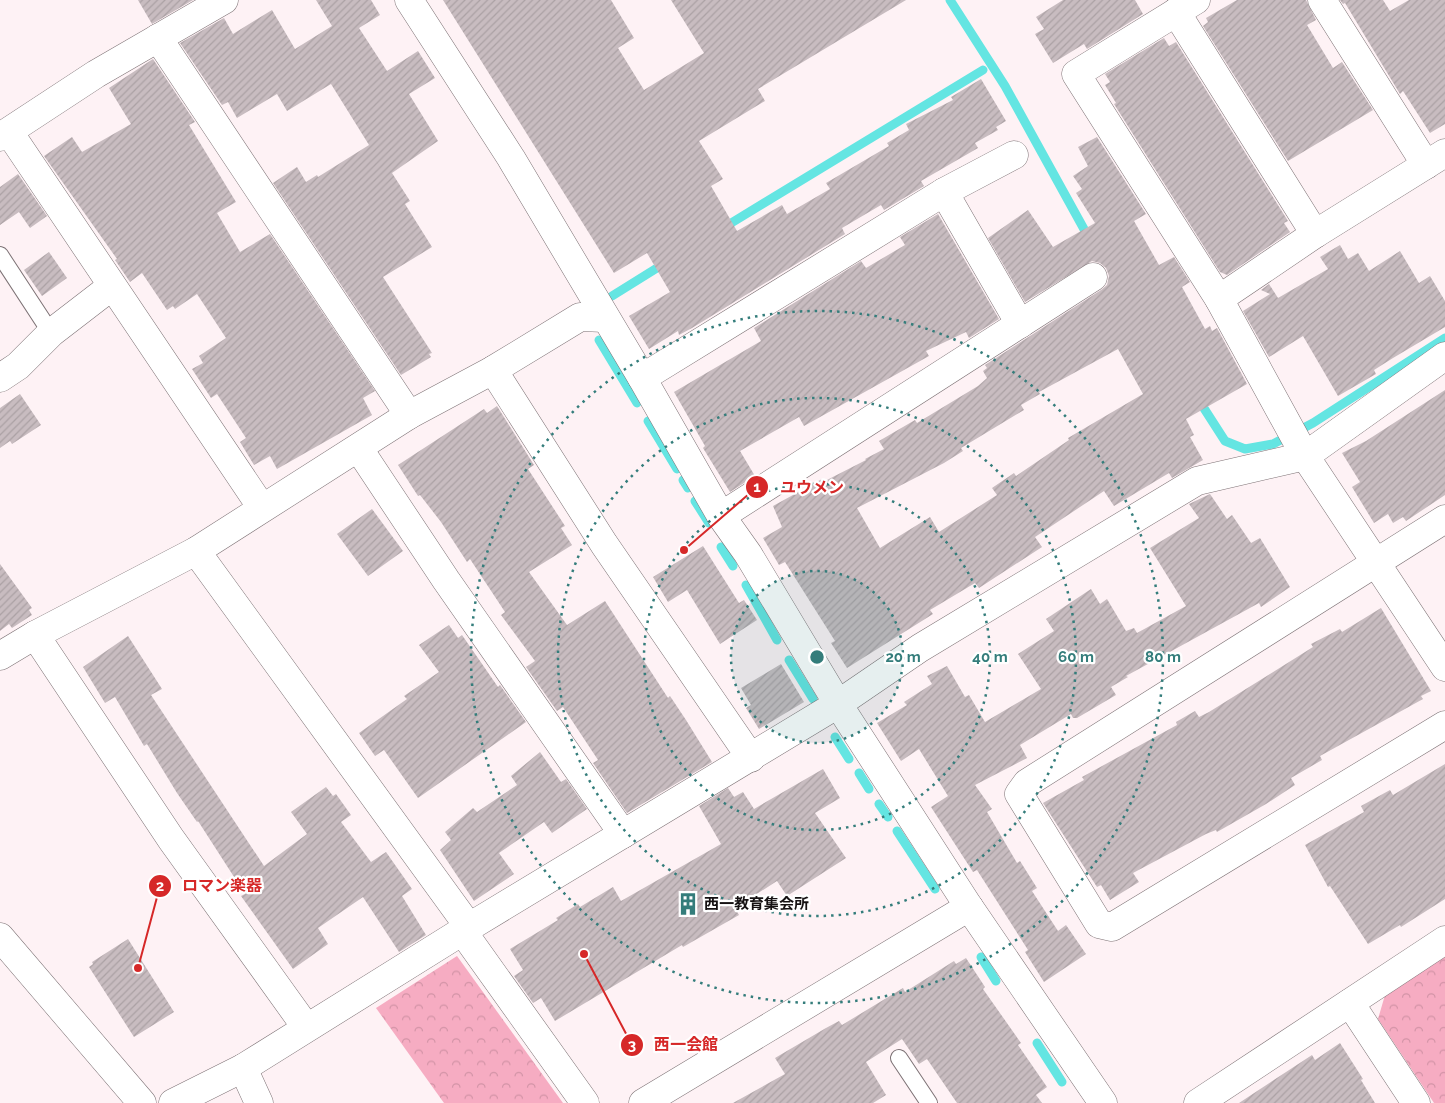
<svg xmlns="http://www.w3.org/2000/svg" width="1445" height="1103" font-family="Raleway,'Noto Sans JP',sans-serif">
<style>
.park{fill:url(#park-crowns)}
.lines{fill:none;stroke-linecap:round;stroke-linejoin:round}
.stream{stroke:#64e5e2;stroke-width:9}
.building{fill:url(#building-hatch);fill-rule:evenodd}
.lane-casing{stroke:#7d7275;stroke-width:18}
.street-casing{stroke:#7d7275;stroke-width:29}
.lane{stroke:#fff;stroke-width:16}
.street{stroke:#fff;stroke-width:28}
.ring{fill:none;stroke:#347d7b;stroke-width:2.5;stroke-dasharray:2.5 5}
.labels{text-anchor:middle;stroke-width:4.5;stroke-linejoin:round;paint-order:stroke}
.poi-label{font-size:15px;font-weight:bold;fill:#151112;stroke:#fff;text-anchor:start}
.centre{fill:#347d7b;stroke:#fff;stroke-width:2.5}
.ring-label{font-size:15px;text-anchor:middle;font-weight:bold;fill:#347d7b;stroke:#fff;stroke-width:4.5;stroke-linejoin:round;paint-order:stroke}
.leader{fill:none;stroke:#d62828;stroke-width:2}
.callout-dot{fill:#d62828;stroke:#fff;stroke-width:2}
.mark-label{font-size:15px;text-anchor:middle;font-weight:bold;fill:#fff}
.callout-label{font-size:16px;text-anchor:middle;font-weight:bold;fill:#d62828;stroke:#fff;stroke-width:4.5;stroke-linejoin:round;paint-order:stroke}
</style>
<defs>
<pattern id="park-crowns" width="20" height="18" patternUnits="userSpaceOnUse" patternTransform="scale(1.25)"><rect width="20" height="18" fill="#f6acc2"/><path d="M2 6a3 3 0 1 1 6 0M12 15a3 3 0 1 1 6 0" fill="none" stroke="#d293a6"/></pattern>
<pattern id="building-hatch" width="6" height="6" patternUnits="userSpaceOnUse" patternTransform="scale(1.25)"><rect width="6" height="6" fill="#c8bcc0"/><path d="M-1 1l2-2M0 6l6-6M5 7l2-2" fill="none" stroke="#aba1a4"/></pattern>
</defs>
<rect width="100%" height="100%" fill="#fef2f5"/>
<g class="park">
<path d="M457,956L563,1103H444L376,1008Z"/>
<path d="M1445,956V1103H1434L1378,1019L1385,995Z"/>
</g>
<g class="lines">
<g class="stream">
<path d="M950,0L1005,86L1090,240"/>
<path d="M723,228L983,70"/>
<path d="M612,296L665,263"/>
<path d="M599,340L637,403"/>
<path d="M1198,399L1225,441L1245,449L1273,444L1313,423L1445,338"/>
<path d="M648,421L677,469"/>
<path d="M683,480L688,488"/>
<path d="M695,501L709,523"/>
<path d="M721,547L733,566"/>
<path d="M746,585L777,640"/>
<path d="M789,660L813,699"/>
<path d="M835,737L849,759"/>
<path d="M859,773L869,789"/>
<path d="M879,804L888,817"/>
<path d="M897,831L935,889"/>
<path d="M981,957L996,981"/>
<path d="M1037,1043L1062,1082"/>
</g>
</g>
<g class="building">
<path d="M138,0H193L152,24Z"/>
<path d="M316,0H371L380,15L359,28L387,71L418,51L435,78L409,94L438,141L392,173L410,201L405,204L432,247L383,277L432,353L429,354L431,357L401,375L273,183L297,167L306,182L317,175L318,177L369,145L331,84L287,111L277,94L237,118L228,102L222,105L180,43L224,18L233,34L272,10L295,49L332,26Z"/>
<path d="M443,0H611L634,38L618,48L644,90L704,53L671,0H906L758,89L765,101L699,141L723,179L711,186L737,231L782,205L787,214L830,189L826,183L889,146L887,143L909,130L906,124L953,100L951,97L981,79L1006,121L996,127L998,130L975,143L978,148L921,181L924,186L884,210L881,205L842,228L845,234L692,328L679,335L678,331L649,349L629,316L670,292L647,253L614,273Z"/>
<path d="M1063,0H1135L1143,14L1087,49L1084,44L1053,63L1035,34L1044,29L1036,17Z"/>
<path d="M1237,0H1306L1316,20L1307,25L1333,68L1342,62L1373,110L1288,161L1203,26L1208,22L1206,18Z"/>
<path d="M1340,0H1383L1390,11L1409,0H1445V124L1430,133L1403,91L1400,94L1345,3L1343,4Z"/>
<path d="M1164,38L1169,46L1176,42L1288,221L1284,223L1290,232L1227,275L1220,272L1114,104L1116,103L1105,85L1110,82L1105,74Z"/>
<path d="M153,59L195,122L189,125L236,202L217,213L240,252L270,234L375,391L363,398L372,415L277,469L270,456L254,465L240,442L246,438L217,394L211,398L192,369L203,363L199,356L226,338L197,294L175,309L173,306L167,310L142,273L130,282L115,260L117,259L44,156L72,137L82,152L131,124L109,88Z"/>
<path d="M1097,137L1146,214L1134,221L1159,265L1174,257L1190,282L1182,287L1205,329L1210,326L1212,331L1217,328L1247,384L1186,419L1194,435L1190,437L1203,460L1172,478L1169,473L1114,506L1104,491L1035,537L1042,547L979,588L975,583L930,610L933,614L847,668L831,643L835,641L785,562L779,565L763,538L782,527L773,506L822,479L823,482L866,460L865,459L884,449L879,441L915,420L917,423L978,386L987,378L983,371L987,368L985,365L1101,290L1107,285L1109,276L1106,268L1100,263L1092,261L1025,302L988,238L1028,210L1053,247L1095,223L1076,193L1082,189L1073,176L1088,166L1078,147ZM1118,349L1143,394L1068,438L1069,440L1016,476L1014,473L992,488L997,495L939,532L930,517L880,548L857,508L944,463L963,451L961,448L1024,410L1021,405L1040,394L1039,392Z"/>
<path d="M18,174L47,216L30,228L19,212L0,225V187Z"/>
<path d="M938,214L999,319L969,338L966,332L926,351L929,356L804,426L799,417L740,451L755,476L730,492L703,448L705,446L674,392L761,341L754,328L861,261L866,268L905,245L900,237Z"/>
<path d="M1340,245L1348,259L1358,253L1369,271L1400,251L1419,283L1430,276L1445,301V327L1393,358L1374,370L1376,374L1338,396L1303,336L1269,357L1243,311L1270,294L1261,290L1269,284L1278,298L1328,269L1320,257Z"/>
<path d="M49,252L67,278L42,296L24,270Z"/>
<path d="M1445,390V495L1406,521L1403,517L1393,523L1388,514L1374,523L1352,487L1360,482L1342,453L1366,441Z"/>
<path d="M20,394L41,425L12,444L10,441L0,448V408Z"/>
<path d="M497,406L534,465L528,469L565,526L561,528L572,545L529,572L567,625L605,601L668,698L670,696L686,720L712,762L627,813L593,763L598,760L563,707L557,711L526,667L535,661L501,615L505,612L470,559L467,562L441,522L420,495L418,496L398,465L484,409L487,413Z"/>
<path d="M1210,494L1227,519L1232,515L1251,543L1260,538L1290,587L1261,607L1259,603L1126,676L1128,677L1111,687L1116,695L1077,718H1073L1071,714L1020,745L1027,758L975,785L992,809L987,812L1017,863L1020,861L1037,888L1032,891L1058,931L1066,925L1086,954L1044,982L1025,952L1028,950L977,870L973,872L931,807L948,796L919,749L901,761L877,723L907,705L904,702L932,684L927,676L947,666L965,697L969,695L985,722L1041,689L1018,654L1054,631L1046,619L1091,589L1100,604L1107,599L1126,631L1134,628L1137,633L1186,606L1150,548L1199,518L1189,504Z"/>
<path d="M372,509L403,551L368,576L337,534Z"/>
<path d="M703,546L739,603L744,600L757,620L720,644L687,590L668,602L653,577Z"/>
<path d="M0,564L32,608L29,610L32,615L12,628L9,624L0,631Z"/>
<path d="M1381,608L1431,691L1421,696L1423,699L1320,756L1322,760L1291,778L1295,785L1266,804L1217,832L1216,830L1206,834L1133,873L1139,882L1110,900L1101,885L1097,887L1043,803L1084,780L1082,777L1177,725L1176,722L1195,711L1199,717L1209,712L1313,647L1311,644L1340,629L1342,632Z"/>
<path d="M449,625L458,638L462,635L498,687L500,685L526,722L418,798L384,750L375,756L359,733L407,699L404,696L439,672L419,645Z"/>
<path d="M128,636L162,689L151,695L264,866L307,834L291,812L326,787L333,796L336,794L351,815L341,822L371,862L386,852L412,889L402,896L426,935L399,952L363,897L318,928L328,944L293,969L241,896L245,894L198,821L197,822L177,793L147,744L144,746L115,697L105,703L83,667Z"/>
<path d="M781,664L804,702L759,729L746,708L751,705L741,688Z"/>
<path d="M540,752L561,782L566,779L587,809L552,833L544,822L499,853L514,874L474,901L440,850L451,840L445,832L473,808L477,812L517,785L511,776Z"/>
<path d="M1445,764V899L1401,927L1400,925L1368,944L1330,886L1328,887L1305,845L1364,812L1361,806L1390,790L1393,795Z"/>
<path d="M823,769L840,798L815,813L846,858L787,896L777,881L735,908L739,915L683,947L682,945L555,1021L541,998L533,1003L514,976L523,970L510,949L558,920L556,918L578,904L580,907L613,887L621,901L721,844L699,806L728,788L734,797L743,792L754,809Z"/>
<path d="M128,939L174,1012L134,1037L89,967L93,964L92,962Z"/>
<path d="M966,958L985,987L983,989L1021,1043L1018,1045L1047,1087L1036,1095L1042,1103H957L927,1059L919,1064L902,1039L866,1062L886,1095L873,1103H733L785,1074L775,1058L826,1028L839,1021L842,1025L903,988L905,992L954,961L956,964Z"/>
<path d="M1340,1043L1363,1079L1361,1080L1375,1103H1239L1312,1055L1315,1060Z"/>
</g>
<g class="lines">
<defs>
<g id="lane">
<path d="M0,255L51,333"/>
<path d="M899,1058L929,1103"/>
</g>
<g id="street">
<path d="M409,0L511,158L642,378L721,516L748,554L838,704L969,907L1103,1103"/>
<path d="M1196,0L1076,74L1219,299L1305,456L1445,667"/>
<path d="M1322,0L1426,165"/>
<path d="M1176,12L1315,234"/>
<path d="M158,38L409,415"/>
<path d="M9,132L262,508"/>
<path d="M0,137L96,74L224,0"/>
<path d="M944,192L1020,324"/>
<path d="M1219,299L1315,234L1445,153"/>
<path d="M493,370L604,544L751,758"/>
<path d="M0,378L18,366L51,333L112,286"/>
<path d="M642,378L944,192L1014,155"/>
<path d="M359,449L446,580L623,834"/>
<path d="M721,516L1093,277"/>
<path d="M1445,519L1027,783L1019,794L1099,924L1112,927L1445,725"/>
<path d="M196,551L469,927"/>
<path d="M35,635L171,839L306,1027"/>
<path d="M0,656L35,635L196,551L409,415L493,370L580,317L605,318"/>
<path d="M463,932L585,1103"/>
<path d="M0,937L142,1103"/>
<path d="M1350,1003L1416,1103"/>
<path d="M243,1068L259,1103"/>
<path d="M173,1103L243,1068L469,927L838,704L920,648L1197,481L1305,456L1445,356"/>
<path d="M643,1103L969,907"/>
<path d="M1198,1103L1445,940"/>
</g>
</defs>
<use href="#lane" class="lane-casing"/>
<use href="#street" class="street-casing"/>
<use href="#lane" class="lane"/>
<use href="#street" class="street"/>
</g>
<circle cx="817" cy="657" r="86" fill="#347d7b" fill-opacity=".12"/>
<g class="ring">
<circle cx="817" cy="657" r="86"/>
<circle cx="817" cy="657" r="173"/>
<circle cx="817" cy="657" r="259"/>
<circle cx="817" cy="657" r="346"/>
</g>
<defs>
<symbol id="building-bare" viewBox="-9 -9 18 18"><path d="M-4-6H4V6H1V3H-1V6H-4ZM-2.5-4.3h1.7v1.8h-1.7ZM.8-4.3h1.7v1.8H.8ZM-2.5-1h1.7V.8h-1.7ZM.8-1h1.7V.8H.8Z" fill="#347d7b" stroke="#fff" stroke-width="2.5" paint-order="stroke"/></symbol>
</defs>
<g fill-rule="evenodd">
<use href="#building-bare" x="672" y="888" width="32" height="32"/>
</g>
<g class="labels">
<g class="poi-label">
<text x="704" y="909">西一教育集会所</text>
</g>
</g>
<circle cx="817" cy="657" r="8" class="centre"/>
<g class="ring-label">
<text x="903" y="662">20 m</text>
<text x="990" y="662">40 m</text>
<text x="1076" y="662">60 m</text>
<text x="1163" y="662">80 m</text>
</g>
<path class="leader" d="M684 550L757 487M138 968L160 886M584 954L632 1045"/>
<g class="callout-dot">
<circle cx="684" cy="550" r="5"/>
<circle cx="138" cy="968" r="5"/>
<circle cx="584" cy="954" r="5"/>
<circle cx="757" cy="487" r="12"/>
<circle cx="160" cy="886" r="12"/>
<circle cx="632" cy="1045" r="12"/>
</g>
<g class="mark-label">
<text x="757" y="492">1</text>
<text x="160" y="891">2</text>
<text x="632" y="1050">3</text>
</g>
<g class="callout-label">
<text x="812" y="493">ユウメン</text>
<text x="222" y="891">ロマン楽器</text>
<text x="686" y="1050">西一会館</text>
</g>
</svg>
